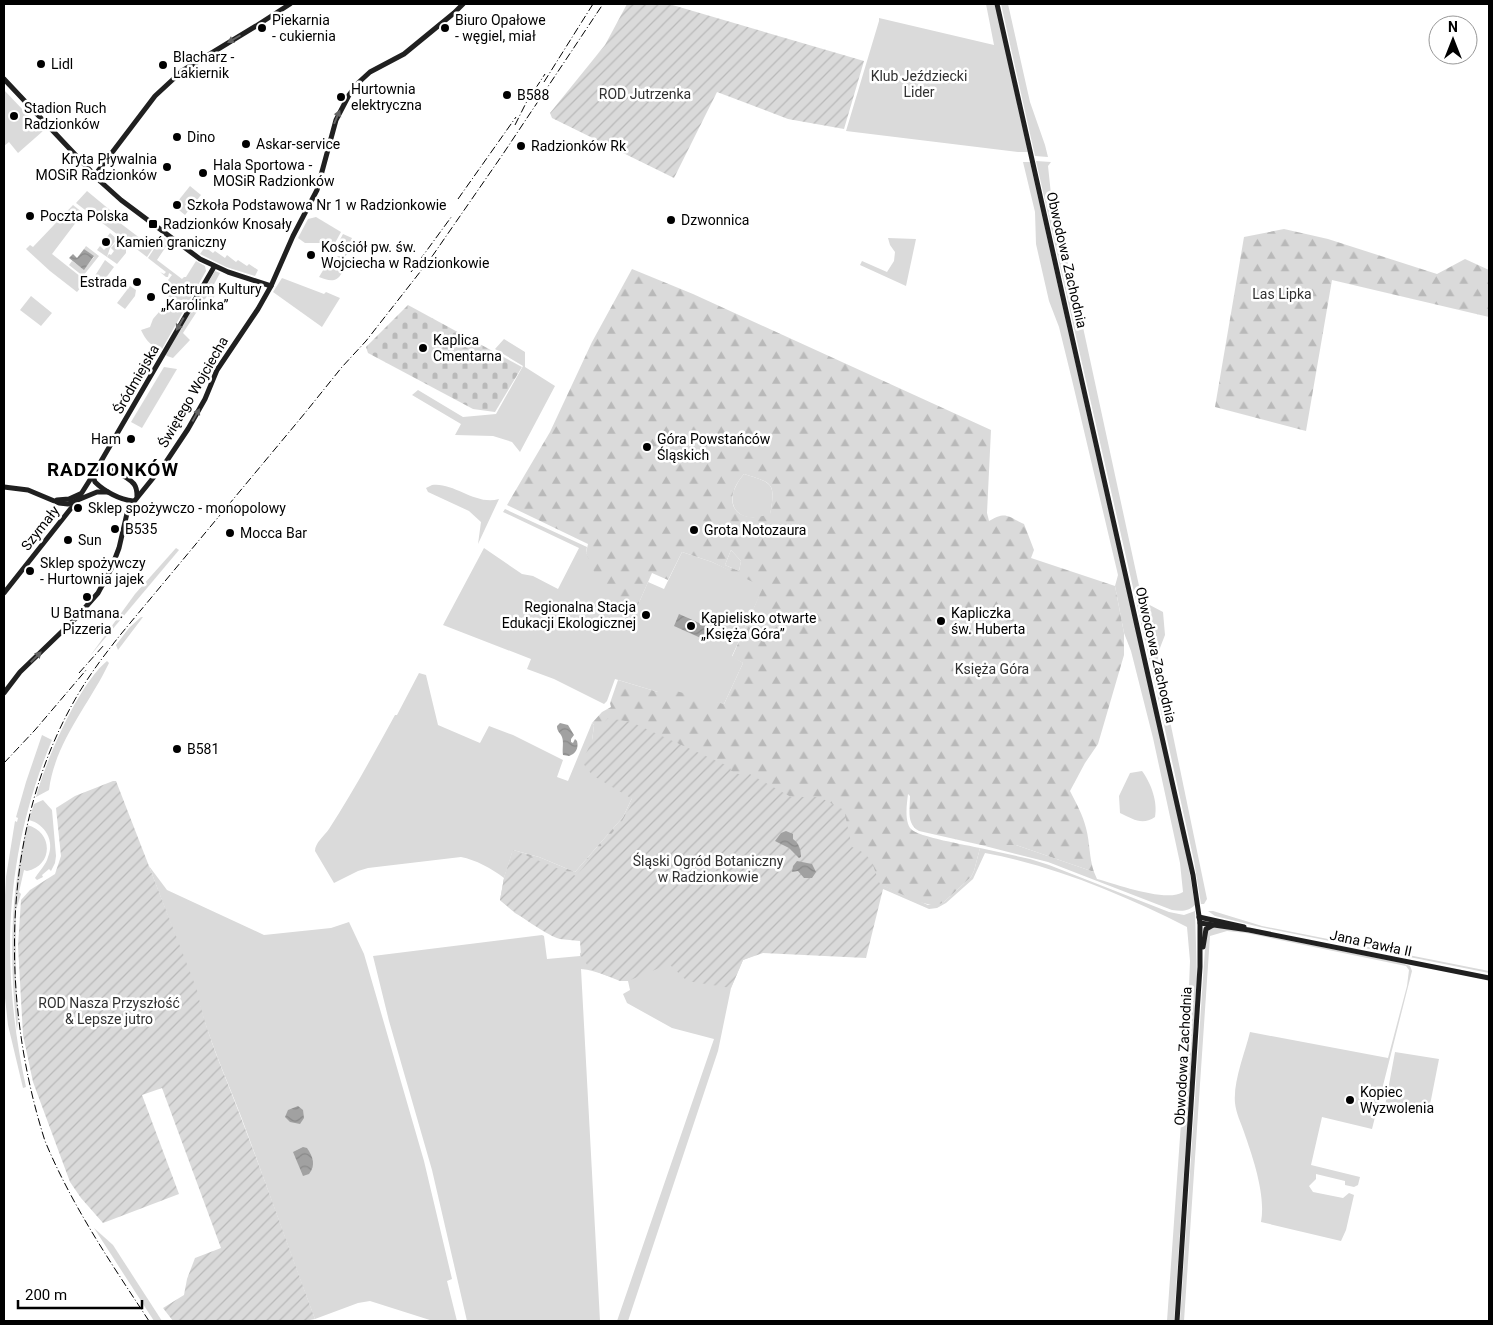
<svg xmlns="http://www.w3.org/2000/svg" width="1493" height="1325" font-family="Roboto,sans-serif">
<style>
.green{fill:#dadada}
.forest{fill:url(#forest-firs);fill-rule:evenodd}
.cemetery{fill:url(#cemetery-stones)}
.garden{fill:url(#garden-furrows)}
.water{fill:url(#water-waves)}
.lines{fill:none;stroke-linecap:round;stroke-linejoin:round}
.secondary{stroke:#202020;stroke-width:5}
.rail{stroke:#000;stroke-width:1;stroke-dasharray:8 2.5 1 2.5;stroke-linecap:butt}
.oneway{fill:#636363}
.poi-dot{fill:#000;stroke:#fff;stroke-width:2}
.labels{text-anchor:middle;stroke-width:5;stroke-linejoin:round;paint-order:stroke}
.poi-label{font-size:14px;fill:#000;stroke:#fff;text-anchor:start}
.park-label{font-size:14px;fill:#313131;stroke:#fff}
.street-label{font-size:14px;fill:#000;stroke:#fff}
.district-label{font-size:19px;font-weight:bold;letter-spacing:1px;fill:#000;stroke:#fff}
</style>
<defs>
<pattern id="forest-firs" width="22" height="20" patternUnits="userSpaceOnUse" patternTransform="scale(1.25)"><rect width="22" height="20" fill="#dadada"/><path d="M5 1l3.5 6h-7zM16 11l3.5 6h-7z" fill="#b9b9b9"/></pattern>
<pattern id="cemetery-stones" width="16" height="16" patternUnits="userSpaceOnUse" patternTransform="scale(1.25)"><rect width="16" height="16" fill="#dadada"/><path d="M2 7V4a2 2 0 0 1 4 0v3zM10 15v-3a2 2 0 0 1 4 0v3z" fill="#b9b9b9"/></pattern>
<pattern id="garden-furrows" width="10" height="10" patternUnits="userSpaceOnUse" patternTransform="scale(1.25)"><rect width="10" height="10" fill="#dadada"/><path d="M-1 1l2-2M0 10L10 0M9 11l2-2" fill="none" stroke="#b9b9b9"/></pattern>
<pattern id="water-waves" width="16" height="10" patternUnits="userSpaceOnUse" patternTransform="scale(1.25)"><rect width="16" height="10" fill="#a1a1a1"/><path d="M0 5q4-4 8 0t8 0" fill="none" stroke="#898989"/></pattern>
</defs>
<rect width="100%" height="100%" fill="#fff"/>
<g class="green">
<path d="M986,4H995L1028,152H1018L846,131L879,21V18L994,45Z"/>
<path d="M1001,4H1008L1030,102L1045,145L1048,157L1035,156Z"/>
<path d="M4,90L43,131L18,153L9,142L4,146Z"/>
<path d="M1036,161L1051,162L1048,166L1053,213L1073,281L1141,595L1144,602L1163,612L1165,635L1158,653L1159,668L1207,899L1204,904H1201L1194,861L1154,680Z"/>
<path d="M1023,162H1030L1187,857L1195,905C1188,912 1181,911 1172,910L1048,862L981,845H1016L1094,872L1097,879C1116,884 1167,903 1183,892L1180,863L1153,738L1131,651L1124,633L1115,586L1118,575L1072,380L1059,327L1049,301L1036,244L1035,212Z"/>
<path d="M190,186L201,195L185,215L174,206Z"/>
<path d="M87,191L122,220L120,223L153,248L147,257L76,203Z"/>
<path d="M73,205L83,213L52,254L86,281L77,292L50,271L26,249L30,245L33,247Z"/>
<path d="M316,217L341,232L335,243H305L298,238L308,219Z"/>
<path d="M110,233L117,239L110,248L107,257L97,250L100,246L104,250L108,246L103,242Z"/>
<path d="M343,234L352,238L348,247V253L344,258L340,259L337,256H344L346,253L345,249L339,247L336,252L335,249Z"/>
<path d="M164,238L169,242L157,260L182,279L184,277H186L196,261L205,266L206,271L162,349C151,347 145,339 141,330L150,327L153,319L165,305L171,288L177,287L179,284L173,285L168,280L172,275L169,273L168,277H166L160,272L164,274L166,272L148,258L158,243Z"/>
<path d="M888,238L916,239L906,286L860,265L862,261L887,272L894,261L895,252L890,245Z"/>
<path d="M118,240L126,246V253L117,264L107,257L109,254L111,255L114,251L111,248Z"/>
<path d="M86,246L99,256L83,276L69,265L72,261L84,269L94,257L84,249Z"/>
<path d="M205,247L213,253L215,251L225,258L227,255L236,262L238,260L247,266L249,264L258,270L255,276L226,267L200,254Z"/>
<path d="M335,259L337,260L334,265L337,267L336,269L342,273C336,283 329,281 319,277L325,267Z"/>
<path d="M105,260L114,267L105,279L96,286L91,282Z"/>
<path d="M215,271L220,273L212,288L215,295L213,299L207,296L183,333L190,340L173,358L167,356L165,354Z"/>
<path d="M282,278L324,294L326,292L340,298L322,327L273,292Z"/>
<path d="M130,286L136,290L135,296L125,309L117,303Z"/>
<path d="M31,296L52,313L41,326L20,310Z"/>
<path d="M504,339L525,352V367L555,386L520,452L512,442L493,436L455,435L461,424L412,395L418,390L463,417L496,414L523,366L495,349Z"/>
<path d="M164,367L177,369L142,428L131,422Z"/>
<path d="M744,474C773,483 776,483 770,515C736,526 720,502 744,474Z"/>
<path d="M432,485C454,482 476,506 499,499L478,544L481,522L469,511L428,492L426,488Z"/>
<path d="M505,509L587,547L586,553L631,621L648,582L664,589L682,552L712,562L764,586L732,656L743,663L724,704L658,692L615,679L607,701L604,704L554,679L527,669L531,659L443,625L484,548L522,574L533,576L558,589L579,548L503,512Z"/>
<path d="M176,548L179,550L90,656L135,594Z"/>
<path d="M731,550L741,561L739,571L725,565Z"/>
<path d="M141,617H143L118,650L116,645L129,628Z"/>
<path d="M107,661L109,663C89,705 55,742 49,790L36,797C46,760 78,685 107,661Z"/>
<path d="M419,673L426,675L438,725L480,743L489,726L513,735L563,760L557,777L568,781L592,723L594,725L592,741L632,798L623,817L575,872L539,857L513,850L504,878C491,868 476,860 461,857L368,868L358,871L334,883L315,851C315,843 324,836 329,829C353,792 374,753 395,715H397Z"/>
<path d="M42,735L52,740C4,854 0,968 26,1087L23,1088L8,1025L4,989V913L6,877L15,821L17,822L18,818L16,817L26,782Z"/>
<path d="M1142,771C1151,783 1158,802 1155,817C1142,826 1133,819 1120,813L1119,796L1130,773Z"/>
<path d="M43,800L52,810L56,856L55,863L51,871L49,869L42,875L43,877L37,880L35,878C39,871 46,865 48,857C55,841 45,824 29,820L34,804Z"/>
<path d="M27,825C54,832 53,866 27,871L24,870L19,892L21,894L16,910V980L18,1017L17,1031C9,961 10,893 27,825Z"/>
<path d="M980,848L1030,859L1049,865L1169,912L1184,915L1195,911L1197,978L1174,1321H1167L1187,1038L1190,961L1187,927C1124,895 1055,866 985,853L973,879L946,903L937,908L929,909L883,889L858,886L766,951L743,960L731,988L718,1051L628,1321H617L714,1039L672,1028L627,1003L623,994L630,990L628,981C612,980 598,970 581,969L600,1321H467L432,1170L389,1021L373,956L542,935L544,936L547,959L580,956V953L859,875L928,905L944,902L971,877L974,871Z"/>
<path d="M149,866L167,890L264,935L331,928L349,922L364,954L424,1161L452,1279L447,1281L457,1321H433L370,1301L358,1303L315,1319C290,1253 267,1186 242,1119C226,1077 206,1034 196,990Z"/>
<path d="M1208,911H1213L1262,926L1489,971V973L1260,927L1215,916Z"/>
<path d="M1213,927L1241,931L1402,963L1410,966L1412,971L1372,1129L1322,1117L1311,1165L1360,1177L1358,1185L1354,1187L1345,1185V1181L1316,1174V1179L1309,1186L1313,1192L1343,1198L1349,1193L1354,1195L1346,1230L1341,1241L1261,1222C1266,1195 1253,1158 1244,1132C1241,1123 1236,1113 1235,1103C1233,1081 1245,1053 1250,1032L1388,1058L1407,986L1409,970L1406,966L1246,933L1227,931L1210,936L1184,1321H1180L1205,948L1207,931Z"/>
<path d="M1395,1052L1439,1059L1429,1110L1395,1102L1389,1103L1385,1106Z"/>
<path d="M94,1228L113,1245L162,1321H154Z"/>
</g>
<g class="forest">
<path d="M1284,229L1328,239L1437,274L1465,259L1489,270V317L1332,280L1306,431L1215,407L1244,237Z"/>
<path d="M632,269L693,294L991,430L987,513L989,521C1006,511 1007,516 1024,524L1034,550L1031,558L1115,586L1124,633V655L1098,744L1085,763L1070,791C1076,803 1083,815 1086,828C1090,843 1089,857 1094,872L1016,845H981L919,831C906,824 910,809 910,796L908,794C907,803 904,821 911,829C918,837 967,845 980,848L974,871L971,877L944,902L935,906L919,902L859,875L558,938L515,913L500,900L504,878L513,850L539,857L575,872L623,817L632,798L592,741L594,725L592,723L602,712L611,707L610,703L618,680L658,692L665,688L724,704L743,663L732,657L763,587L712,562L682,552L668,580L652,573L631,621L608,605L586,553L588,544L507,505L550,432L592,342ZM744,474C773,483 776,483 770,514C737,526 719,503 744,474ZM731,550L741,561L739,571L725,565Z"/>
</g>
<path class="cemetery" d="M408,305L522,367L495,412L473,409L368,353L366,347Z"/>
<g class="garden">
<path d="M627,4H669L864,61L844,129L788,119L717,92L674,178L552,118L550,113L605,45Z"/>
<path d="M608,718L631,722L730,767L731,771L746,777L748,773L791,797H819L844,810L852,847C873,855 872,864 880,884L884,885L866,958L763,953L743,960L731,988L687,981L669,964L628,981H620L590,969L581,956L580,941C573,940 566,940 560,939C546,935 511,910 500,900L504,878L513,850L576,876L622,821L634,800L592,775L582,762L595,734Z"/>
<path d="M113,781H116L197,990C206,1036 227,1079 243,1123C268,1188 291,1254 315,1319L305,1321H173L163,1308L184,1295L187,1279L195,1258L221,1248L162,1088L142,1095L179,1194L103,1223L81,1198L70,1182L33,1082L23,1035L18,946L21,900L30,890L55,874L61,856L56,808L75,796Z"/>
</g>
<g class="water">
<path d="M84,249L94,256L84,270L69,258L73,254L77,258Z"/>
<path d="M679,614L708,627L703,639L674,626Z"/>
<path d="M560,723L568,725L574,735L571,739V742L573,743L575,739L577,741C579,749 575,754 569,756L563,755C562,749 564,742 562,737C560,732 557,732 557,726Z"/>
<path d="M786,831L793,834V839C799,843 801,850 801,857L799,858L789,848L775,841L781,833Z"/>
<path d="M797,861L812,864L816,872L812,878H804L798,871L792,872L793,866Z"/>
<path d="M298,1106L303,1110L304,1118L300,1124L290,1122L285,1117L288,1110Z"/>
<path d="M303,1147L307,1148C313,1157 316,1165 309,1174L303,1176L293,1152Z"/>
</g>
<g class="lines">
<g class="secondary">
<path d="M997,4L1193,875L1200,923V967L1177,1321"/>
<path d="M4,79L101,182L121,200L200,259L228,272L271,286"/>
<path d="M95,175L155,96L182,71L256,26L290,4"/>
<path d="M97,468C106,465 128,477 134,484C137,488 137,492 137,496"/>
<path d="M93,476L95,482C104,491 120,500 133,501"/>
<path d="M4,487L28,490L59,503L68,504L97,492H108"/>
<path d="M57,500L69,499L80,494"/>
<path d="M4,593L76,502L93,475L214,267"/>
<path d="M4,693L20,672L75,619L98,593L111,569L119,548L128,509L166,462L188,429L205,399L217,370L258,309L271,286L293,236L317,190L336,120L349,95L358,83L370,72L404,54L454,13L463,4"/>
<path d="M1199,917L1244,927"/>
<path d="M1200,923L1249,930L1489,978"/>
<path d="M1203,947L1206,929L1213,925"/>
</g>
<g class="rail">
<path d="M544,82L593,4"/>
<path d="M515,125L526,103L545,74"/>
<path d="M458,199L516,117"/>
<path d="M411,272L452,216"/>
<path d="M79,673L104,645"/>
<path d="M4,763L35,730L87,669"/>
<path d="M149,1321C111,1263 72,1206 45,1141C0,1000 0,828 77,696C90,674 105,654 121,634L305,413L342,367L366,341L431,258L503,154L603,4"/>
</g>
</g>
<defs><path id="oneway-solid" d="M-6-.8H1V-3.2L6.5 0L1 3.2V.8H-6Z" transform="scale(1.25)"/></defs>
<g class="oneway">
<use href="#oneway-solid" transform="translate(234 39) rotate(150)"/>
<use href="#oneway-solid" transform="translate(337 117) rotate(-67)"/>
<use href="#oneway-solid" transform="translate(180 324) rotate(120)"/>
<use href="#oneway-solid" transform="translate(196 415) rotate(-61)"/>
<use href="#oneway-solid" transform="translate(36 657) rotate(-45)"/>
</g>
<g class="poi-dot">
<circle cx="262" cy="28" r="5"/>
<circle cx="445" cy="28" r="5"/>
<circle cx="41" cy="64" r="5"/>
<circle cx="163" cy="65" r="5"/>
<circle cx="507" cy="95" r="5"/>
<circle cx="341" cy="97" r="5"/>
<circle cx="14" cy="116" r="5"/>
<circle cx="177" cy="137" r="5"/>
<circle cx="246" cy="144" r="5"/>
<circle cx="521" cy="146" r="5"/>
<circle cx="167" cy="167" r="5"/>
<circle cx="203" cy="173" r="5"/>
<circle cx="177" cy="205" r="5"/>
<circle cx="30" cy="216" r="5"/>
<circle cx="671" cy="220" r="5"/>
<rect x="148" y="219" width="10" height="10" rx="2.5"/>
<circle cx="106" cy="242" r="5"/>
<circle cx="311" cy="255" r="5"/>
<circle cx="137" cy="282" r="5"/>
<circle cx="151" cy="297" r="5"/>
<circle cx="423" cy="348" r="5"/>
<circle cx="131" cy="439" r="5"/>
<circle cx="647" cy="447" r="5"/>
<circle cx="78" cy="508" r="5"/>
<circle cx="115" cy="529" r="5"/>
<circle cx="694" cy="530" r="5"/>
<circle cx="230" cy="533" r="5"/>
<circle cx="68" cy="540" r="5"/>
<circle cx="30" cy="571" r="5"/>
<circle cx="87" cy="597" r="5"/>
<circle cx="646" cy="615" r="5"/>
<circle cx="941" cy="621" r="5"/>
<circle cx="691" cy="626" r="5"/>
<circle cx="177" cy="749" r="5"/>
<circle cx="1350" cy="1100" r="5"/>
</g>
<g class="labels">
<g class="poi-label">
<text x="272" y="25">Piekarnia<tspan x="272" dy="16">- cukiernia</tspan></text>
<text x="455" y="25">Biuro Opałowe<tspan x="455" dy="16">- węgiel, miał</tspan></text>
<text x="173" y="62">Blacharz -<tspan x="173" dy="16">Lakiernik</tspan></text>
<text x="51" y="69">Lidl</text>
<text x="351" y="94">Hurtownia<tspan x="351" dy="16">elektryczna</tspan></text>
<text x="517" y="100">B588</text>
<text x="24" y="113">Stadion Ruch<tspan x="24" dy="16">Radzionków</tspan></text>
<text x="187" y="142">Dino</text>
<text x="256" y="149">Askar-service</text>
<text x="531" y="151">Radzionków Rk</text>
<text x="157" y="164" text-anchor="end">Kryta Pływalnia<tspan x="157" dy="16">MOSiR Radzionków</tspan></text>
<text x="213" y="170">Hala Sportowa -<tspan x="213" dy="16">MOSiR Radzionków</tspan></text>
<text x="187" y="210">Szkoła Podstawowa Nr 1 w Radzionkowie</text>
<text x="40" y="221">Poczta Polska</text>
<text x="681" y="225">Dzwonnica</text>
<text x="163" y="229">Radzionków Knosały</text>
<text x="116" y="247">Kamień graniczny</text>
<text x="321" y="252">Kościół pw. św.<tspan x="321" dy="16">Wojciecha w Radzionkowie</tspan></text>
<text x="127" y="287" text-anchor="end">Estrada</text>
<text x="161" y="294">Centrum Kultury<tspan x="161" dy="16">„Karolinka”</tspan></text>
<text x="433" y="345">Kaplica<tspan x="433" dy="16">Cmentarna</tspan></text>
<text x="121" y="444" text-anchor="end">Ham</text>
<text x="657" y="444">Góra Powstańców<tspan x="657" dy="16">Śląskich</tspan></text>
<text x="88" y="513">Sklep spożywczo - monopolowy</text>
<text x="125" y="534">B535</text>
<text x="704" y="535">Grota Notozaura</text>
<text x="240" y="538">Mocca Bar</text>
<text x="78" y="545">Sun</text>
<text x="40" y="568">Sklep spożywczy<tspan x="40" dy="16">- Hurtownia jajek</tspan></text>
<text x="636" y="612" text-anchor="end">Regionalna Stacja<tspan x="636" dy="16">Edukacji Ekologicznej</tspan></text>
<text x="87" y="618" text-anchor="middle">U Batmana.<tspan x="87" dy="16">Pizzeria</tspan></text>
<text x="951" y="618">Kapliczka<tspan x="951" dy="16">św. Huberta</tspan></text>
<text x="701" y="623">Kąpielisko otwarte<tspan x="701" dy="16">„Księża Góra”</tspan></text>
<text x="187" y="754">B581</text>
<text x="1360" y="1097">Kopiec<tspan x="1360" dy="16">Wyzwolenia</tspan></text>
</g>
<g class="park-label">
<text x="919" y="81">Klub Jeździecki<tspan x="919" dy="16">Lider</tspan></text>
<text x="645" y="99">ROD Jutrzenka</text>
<text x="1282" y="299">Las Lipka</text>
<text x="992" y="674">Księża Góra</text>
<text x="708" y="866">Śląski Ogród Botaniczny<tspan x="708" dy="16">w Radzionkowie</tspan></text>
<text x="109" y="1008">ROD Nasza Przyszłość<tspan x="109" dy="16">&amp; Lepsze jutro</tspan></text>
</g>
<g class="street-label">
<text transform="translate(1067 260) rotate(77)" y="5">Obwodowa Zachodnia</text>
<text transform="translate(136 379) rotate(-60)" y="5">Śródmiejska</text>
<text transform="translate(193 392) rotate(-60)" y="5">Świętego Wojciecha</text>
<text transform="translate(40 528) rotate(-52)" y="5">Szymały</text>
<text transform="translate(1156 655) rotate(77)" y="5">Obwodowa Zachodnia</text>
<text transform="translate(1371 943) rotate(12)" y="5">Jana Pawła II</text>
<text transform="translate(1183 1056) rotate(-87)" y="5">Obwodowa Zachodnia</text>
</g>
<g class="district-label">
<text x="113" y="476">RADZIONKÓW</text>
</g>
</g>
<rect width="1493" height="1325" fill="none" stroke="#000000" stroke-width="10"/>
<g transform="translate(1453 40)"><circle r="24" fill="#ffffff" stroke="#999999"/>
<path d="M0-4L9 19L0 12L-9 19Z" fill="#000000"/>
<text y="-8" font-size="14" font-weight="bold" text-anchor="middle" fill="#000000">N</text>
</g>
<path d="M18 1300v8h124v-8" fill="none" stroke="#000000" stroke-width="2.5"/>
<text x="25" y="1300" font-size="15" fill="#000000" stroke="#ffffff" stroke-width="4" paint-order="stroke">200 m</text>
</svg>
